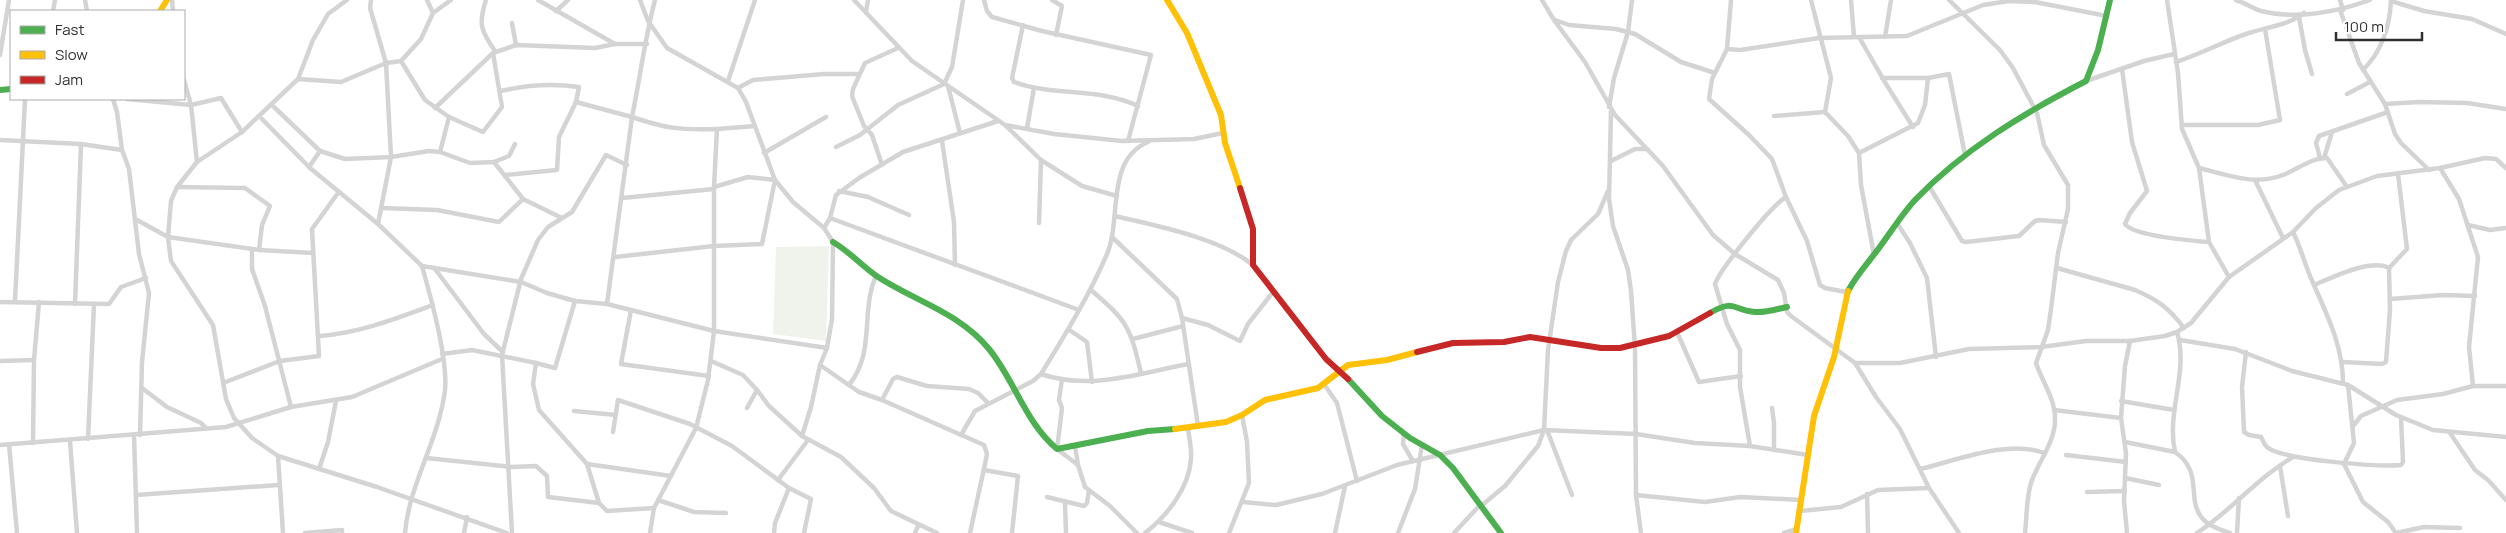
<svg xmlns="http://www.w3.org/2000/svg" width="2506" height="533" font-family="Manrope,sans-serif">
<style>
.green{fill:#f0f3ec}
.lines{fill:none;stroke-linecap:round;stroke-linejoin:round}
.street{stroke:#d4d4d4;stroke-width:4.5}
.fast{stroke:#4caf50;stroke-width:6}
.slow{stroke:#ffc107;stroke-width:6}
.jam{stroke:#c62828;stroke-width:6}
</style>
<rect width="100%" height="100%" fill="#fff"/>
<path class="green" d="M829,246L826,341L773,334L776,247Z"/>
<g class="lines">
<g class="street">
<path d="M85,0L87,11"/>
<path d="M172,0L173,11"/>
<path d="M347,0L328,14L313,40L298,79L242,132L197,162L177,187L171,201L168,237L171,261L213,325L226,399L234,418L252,438L278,456L377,487L507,533"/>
<path d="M371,0L370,8L386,63L391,157L378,224"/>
<path d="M486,0C478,24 481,31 495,51"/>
<path d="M538,0L615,44"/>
<path d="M640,0L648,21L667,48L738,88L746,102L775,180L793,202L824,228L833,242L832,319L827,348L820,365L811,407L802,436L841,457L874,488L891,511L937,533"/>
<path d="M854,0L912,61L1005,125L1054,134L1122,141L1194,139L1223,133"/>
<path d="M984,0L987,11L992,17L1042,31L1151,55L1128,141"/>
<path d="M1052,0L1062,6L1056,35"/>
<path d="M1542,0L1554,20L1585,62L1615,115L1663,166L1713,235L1735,254L1778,280L1784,293L1787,312L1791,316L1855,363L1876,397L1900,429L1929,488L1959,533"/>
<path d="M1731,0L1727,49L1712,79L1709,99L1749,135L1772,159L1786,197L1807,241L1820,285L1825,288L1846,292"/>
<path d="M1811,0L1831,78L1825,112L1848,136L1859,153L1861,185L1874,255"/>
<path d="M1851,0L1854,37"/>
<path d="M1949,0L2000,50L2013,68L2037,113L2044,145L2068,185V209L2058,253L2051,309L2048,330L2036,363C2042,381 2055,399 2055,418C2056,441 2038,462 2031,483C2026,500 2027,516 2025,533"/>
<path d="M2167,0L2178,73L2182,129L2199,168L2209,242L2229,277"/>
<path d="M2236,0C2245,3 2252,8 2261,11C2296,20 2337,12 2370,0"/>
<path d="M2340,0L2343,10"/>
<path d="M2391,1L2424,11L2472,19L2506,34"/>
<path d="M2340,10L2359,63L2385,104L2395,134L2401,143L2429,170"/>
<path d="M53,11L55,0"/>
<path d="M556,11L568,0"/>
<path d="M866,12L868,0"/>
<path d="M433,13L451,0"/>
<path d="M2299,17L2305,50L2312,74"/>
<path d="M1555,20L1569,25L1616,29L1635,34L1681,62L1715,73"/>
<path d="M512,23L516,45"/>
<path d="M1023,25L1012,78L1014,82C1054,97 1099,87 1138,106"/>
<path d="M1859,37L1886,84L1913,127"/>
<path d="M1885,37L1891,0"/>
<path d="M1727,49L1740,50L1819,38L1907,36L1983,5L2009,1L2035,2L2107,16"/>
<path d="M0,55L9,0"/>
<path d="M401,61L425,100L449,117L483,132L502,107L493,53"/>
<path d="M2176,62C2201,54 2224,41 2249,33C2267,27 2289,25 2304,13"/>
<path d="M2122,69L2132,142L2147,191L2130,213L2125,224C2133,236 2194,241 2209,242"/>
<path d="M2363,70C2382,51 2390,26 2391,0"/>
<path d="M1882,78H1928L1949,74L1965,155"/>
<path d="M298,79L341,82L386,63L401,61L421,39L433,13L427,0"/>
<path d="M184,80L191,105L197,162"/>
<path d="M728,81L755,0"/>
<path d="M2086,81L2144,61L2174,54"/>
<path d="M948,86L960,133"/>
<path d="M738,88L753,80L824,74H859"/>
<path d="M501,91C527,85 551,83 579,87L576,102L559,137L557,170L505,175"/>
<path d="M2347,94L2370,82"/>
<path d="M113,99L117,112L122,150L129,169L139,254L149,293L142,362L140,435"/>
<path d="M127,99L191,105L221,98L242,132"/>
<path d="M576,102L632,117L607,304"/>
<path d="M2385,104L2419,102L2467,103L2506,109"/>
<path d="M274,107L320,151L345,159L391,157L429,151L440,152L470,163L494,162L523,199L562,218"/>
<path d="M1609,107L1614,78L1628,32L1632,0"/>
<path d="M435,108L493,53L516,45L595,48L615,44H647"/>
<path d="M1611,111L1609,199L1613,226L1628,270L1631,291L1635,348L1636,495L1641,533"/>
<path d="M1774,116L1825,112"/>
<path d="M262,119L310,168L378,224L422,266L521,282L547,293L575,301L607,304L714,331L827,348"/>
<path d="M2182,125H2258L2280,120L2265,29"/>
<path d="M1006,126L1041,160L1082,186L1117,196"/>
<path d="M1027,128L1034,88"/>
<path d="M717,129L755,126"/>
<path d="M0,140L81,144L122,150"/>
<path d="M942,141L954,222L955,265"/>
<path d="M836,147L860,135L898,105L944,84L952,67L963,0"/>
<path d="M440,152L449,117"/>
<path d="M764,153L826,117"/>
<path d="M1859,153L1918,123L1925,105L1928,78"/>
<path d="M2320,158L2316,143L2319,136L2388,112"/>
<path d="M2324,158L2332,132"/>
<path d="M1611,161L1635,149H1647"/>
<path d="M494,162L509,156L515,144"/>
<path d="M882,165L872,135L864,126L852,96L853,89L865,63L898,48"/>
<path d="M309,167L320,151"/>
<path d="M2199,168C2227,175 2255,186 2283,175C2297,170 2312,157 2327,158L2347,187"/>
<path d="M2440,168L2459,199L2478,257L2469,347L2473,386"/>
<path d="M2255,180L2283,238"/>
<path d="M1929,186L1962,241L1966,242L2019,236L2035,221L2039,220L2066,222"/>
<path d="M177,187L245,188L270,206L262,225L259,250"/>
<path d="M839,191L868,197L909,215"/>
<path d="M622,198L714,189"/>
<path d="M382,208L437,210L499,222L523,199"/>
<path d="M1115,216C1157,226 1220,238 1253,265"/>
<path d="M830,218L1079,310"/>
<path d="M137,220L168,237L259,250L313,253"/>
<path d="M1039,223L1041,160"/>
<path d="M1897,223L1910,243L1927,278L1936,357"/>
<path d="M2468,225L2490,230L2506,228"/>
<path d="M824,228L830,218L836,195L859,178L903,152L998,121"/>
<path d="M2293,232C2300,246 2304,261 2310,276C2325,311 2343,344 2343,383"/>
<path d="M1113,238L1177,299L1182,318L1198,426"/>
<path d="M252,249V269L265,306L291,407"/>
<path d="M615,257L714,246L762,244L775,180L748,177L714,187"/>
<path d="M2057,268L2135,290C2158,300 2169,308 2184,328"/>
<path d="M2389,268L2407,249L2398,174"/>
<path d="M435,269L484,334L503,352"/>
<path d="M2314,285C2331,278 2371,258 2389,268L2390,310L2386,362L2382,364L2343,362"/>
<path d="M1091,290C1127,321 1130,326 1141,373"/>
<path d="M2390,299L2443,295L2475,296"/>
<path d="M15,301L25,99"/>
<path d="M0,302L109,304L121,287L146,278"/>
<path d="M75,304L81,144"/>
<path d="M631,310L621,364L709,376"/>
<path d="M1182,318L1208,325L1240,341L1248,324L1273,292"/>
<path d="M1068,329L1087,342L1092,382"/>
<path d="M1677,332L1699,382L1741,376"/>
<path d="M2177,332C2189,372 2166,412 2175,452C2204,472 2186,499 2202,518C2208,526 2221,530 2230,533"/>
<path d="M319,336C359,333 395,319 433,305"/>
<path d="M1133,339L1183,326"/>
<path d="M2180,340L2235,349L2292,371L2348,385L2396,415L2433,430L2506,437"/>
<path d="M2246,352L2242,387L2244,432L2249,435L2261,437C2263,440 2264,445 2267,447C2281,460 2379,467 2401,465L2403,462L2401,417"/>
<path d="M442,354L472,350L536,363L533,384L539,410L587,464L671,476"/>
<path d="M0,361L34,360"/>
<path d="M711,361L743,375L757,390"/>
<path d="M536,363L555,368L575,301"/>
<path d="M1855,363H1900L1969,349L2041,347L2086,341H2130L2165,336L2177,332L2191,323L2229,277L2293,232L2316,208L2339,190L2377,176L2440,168L2485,158L2496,159L2506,168"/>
<path d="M820,365L859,392L882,400L984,445L987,454L985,464L970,533"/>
<path d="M1041,374C1091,391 1139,373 1189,364"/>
<path d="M1062,379L1059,400L1062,408L1057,449L1078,465"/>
<path d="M223,383L280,361L319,356L312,229L338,193"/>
<path d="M1324,384L1337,403L1357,481"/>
<path d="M849,385C876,351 860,312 876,276"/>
<path d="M2348,385L2354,443L2344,464L2363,502L2388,522L2396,533L2424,527L2460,528"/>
<path d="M142,388L167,407L201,423L206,428"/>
<path d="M882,400L893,379L897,377L927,386L969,389L978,393L988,403"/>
<path d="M2121,401L2174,410"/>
<path d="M747,408L757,390L769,406L802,436"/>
<path d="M1772,408L1774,423V450"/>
<path d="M2054,410L2121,418"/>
<path d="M574,411L616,415"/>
<path d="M2353,426L2361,416L2397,400L2443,394L2473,386H2506"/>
<path d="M1547,430L1572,495"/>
<path d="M613,432L618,400L690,424L732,446L789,488L811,499L804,533"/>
<path d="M1404,433L1403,444L1413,461"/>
<path d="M2450,433L2475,470L2488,480L2506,500"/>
<path d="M134,435L137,533"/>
<path d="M961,435L975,411L1033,381L1041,374C1065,335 1089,296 1107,254C1122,219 1105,160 1148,142"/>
<path d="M88,439L94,304"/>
<path d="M70,441L77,533"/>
<path d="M2125,442L2175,452"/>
<path d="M33,443L34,360L39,302"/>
<path d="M9,444L17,533"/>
<path d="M0,445L226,427L291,407L352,397L442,359"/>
<path d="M1075,446L1078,465L1085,487L1110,506L1137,533"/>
<path d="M1750,446L1740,387V350L1727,324L1715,284C1721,268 1771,206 1786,197"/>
<path d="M2066,455L2126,462"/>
<path d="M278,456L283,533"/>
<path d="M426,458L512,467L536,466L547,476L548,497L599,503"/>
<path d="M587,464L599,503L607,511L654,508"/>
<path d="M2280,466L2288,516"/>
<path d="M319,469L328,442L336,401"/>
<path d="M1920,469C1955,461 2009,439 2044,453"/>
<path d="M984,470L1018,476L1012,533"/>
<path d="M2125,478L2159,485"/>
<path d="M778,480L808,440"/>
<path d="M2087,492L2125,491"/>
<path d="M1867,494L1868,533"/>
<path d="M136,495L279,485"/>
<path d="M1636,495L1705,502L1740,497L1802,500"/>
<path d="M1047,497L1084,506L1087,503L1089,491"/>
<path d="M658,500L694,512L726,513"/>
<path d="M1243,502L1276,505L1322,494L1397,465L1544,430L1636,434L1695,443L1750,446L1808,455"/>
<path d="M1065,503L1066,533"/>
<path d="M1481,506L1505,486L1538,446L1544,430L1548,350L1558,282L1566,251L1571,240L1598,214L1608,191"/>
<path d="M1800,511L1841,507L1878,490L1929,488"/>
<path d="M1159,522L1192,533"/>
<path d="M305,533L342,530V533"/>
<path d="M405,533C409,484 439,440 445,390C448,359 431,298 422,266"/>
<path d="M464,533L467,517"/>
<path d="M512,533L502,355L521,279L538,240L548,227L572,212L606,155L627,165"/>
<path d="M650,533L654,508L696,428L708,380L714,331V187L717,129C681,130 667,129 632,117C640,78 645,38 655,0"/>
<path d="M774,533L775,523L789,488"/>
<path d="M915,533L918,526"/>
<path d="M1145,533C1167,516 1189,488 1191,459C1192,449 1189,438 1188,428"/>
<path d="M1229,533L1249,483L1247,442L1242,415"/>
<path d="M1335,533L1345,486"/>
<path d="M1398,533L1415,489L1422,445"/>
<path d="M1454,533L1480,505"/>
<path d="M1784,533L1797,529"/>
<path d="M2127,533L2124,501L2126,453L2121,418L2125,366L2130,341"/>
<path d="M2197,533C2231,511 2257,478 2293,457"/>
<path d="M2237,533L2239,498"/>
</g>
<g class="fast">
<path d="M0,90L11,89"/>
<path d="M833,242C850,252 862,266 878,277C915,301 960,313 989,349C1015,381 1025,422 1057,449L1148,431L1175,429"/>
<path d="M1848,291C1857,274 1868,263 1879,248C1891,232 1902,214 1915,200C1964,149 2024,113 2086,81L2098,50L2110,0"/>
<path d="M1710,313C1735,298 1734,311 1755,312C1765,313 1777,309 1787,307"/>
<path d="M1348,379L1382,416L1410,438L1440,455L1453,468L1501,533"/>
</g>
<g class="slow">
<path d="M1167,0L1187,33L1221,115L1225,143L1240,188"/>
<path d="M160,11L167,0"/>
<path d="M1175,429L1226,422L1242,415L1265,400L1318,388L1348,365L1387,360L1417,352"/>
<path d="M1796,533L1814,416L1834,357L1848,291"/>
</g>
<g class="jam">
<path d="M1240,188L1253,229V265L1326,359L1348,379"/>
<path d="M1417,352L1453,343L1504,342L1530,337L1601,348H1620L1669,336L1710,313"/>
</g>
</g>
<rect x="10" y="10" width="175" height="90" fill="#ffffff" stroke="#acacac"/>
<rect x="20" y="26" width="25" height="8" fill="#4caf50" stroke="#acacac"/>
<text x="55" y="35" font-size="15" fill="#303030">Fast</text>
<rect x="20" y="51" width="25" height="8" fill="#ffc107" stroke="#acacac"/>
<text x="55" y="60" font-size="15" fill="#303030">Slow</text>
<rect x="20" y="76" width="25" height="8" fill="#c62828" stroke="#acacac"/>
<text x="55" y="85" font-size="15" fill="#303030">Jam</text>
<path d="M2336 32v8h86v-8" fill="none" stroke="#303030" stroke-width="2.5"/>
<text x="2344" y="32" font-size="15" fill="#303030" stroke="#ffffff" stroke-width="4" paint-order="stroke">100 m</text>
</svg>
